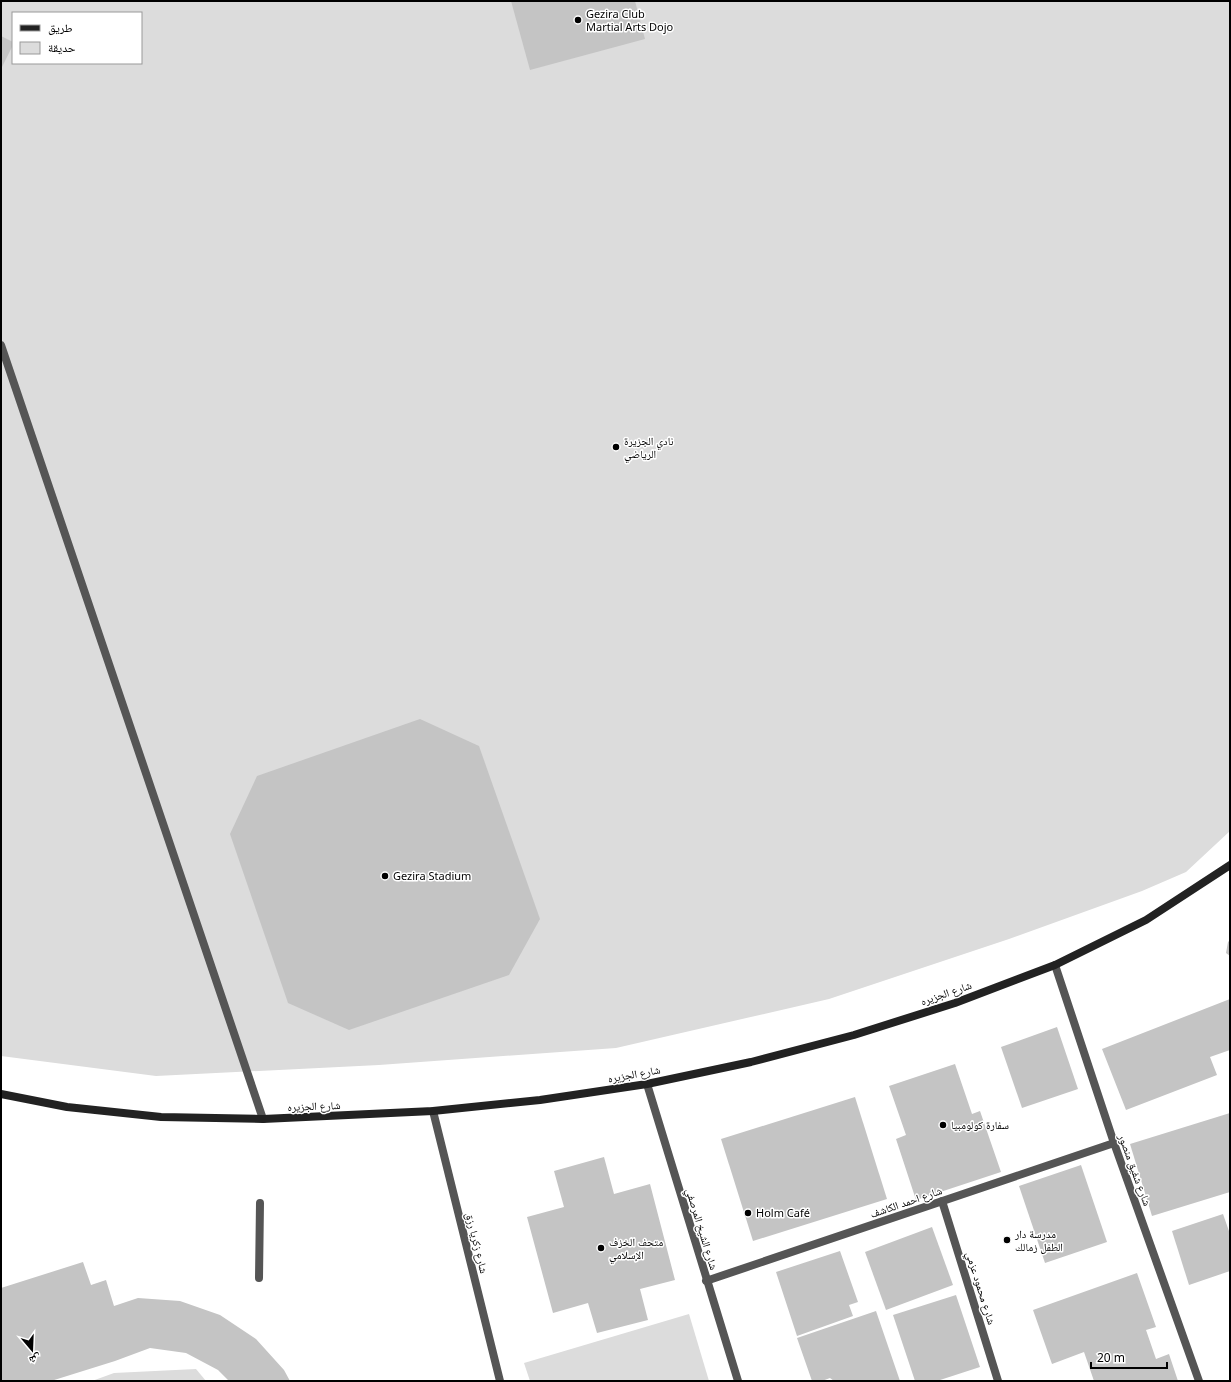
<svg xmlns="http://www.w3.org/2000/svg" width="1231" height="1382" font-family="'Noto Sans','Noto Naskh Arabic',sans-serif">
<style>
.green{fill:#dcdcdc;fill-rule:evenodd}
.building{fill:#c4c4c4}
.lines{fill:none;stroke-linecap:round;stroke-linejoin:round}
.lane{stroke:#555;stroke-width:8}
.street{stroke:#555;stroke-width:8}
.secondary{stroke:#222;stroke-width:8}
.poi-dot{fill:#000;stroke:#fff;stroke-width:1.5}
.labels{text-anchor:middle;stroke-width:3;stroke-linejoin:round;paint-order:stroke}
.poi-label{font-size:11px;fill:#000;stroke:#fff;text-anchor:start}
.street-label{font-size:11px;fill:#000;stroke:#fff}
</style>
<rect width="100%" height="100%" fill="#fff"/>
<g class="green">
<path d="M1,1H1230V831L1186,872L1142,891L1009,939L829,999L616,1048L379,1065L156,1076L1,1056ZM13,13H141V63H13Z"/>
<path d="M689,1314L709,1381H530L524,1363Z"/>
<path d="M196,1369L206,1381H92L114,1373Z"/>
</g>
<g class="building">
<path d="M511,1H635L645,39L530,70Z"/>
<path d="M1,36L13,42V45L1,69Z"/>
<path d="M420,719L479,746L540,919L509,975L349,1030L288,1003L230,834L257,776Z"/>
<path d="M1230,940V956L1226,953L1228,942Z"/>
<path d="M1230,999V1050L1210,1057L1217,1075L1126,1110L1102,1049Z"/>
<path d="M1057,1027L1078,1089L1022,1108L1001,1047Z"/>
<path d="M955,1064L972,1114L980,1111L1001,1172L916,1200L896,1139L906,1135L889,1086Z"/>
<path d="M855,1097L887,1199L753,1241L721,1139Z"/>
<path d="M1230,1113V1192L1152,1216L1130,1144Z"/>
<path d="M604,1157L614,1194L650,1184L675,1280L640,1289L648,1320L597,1333L588,1303L553,1313L527,1217L564,1207L554,1171Z"/>
<path d="M1081,1165L1107,1242L1045,1263L1019,1186Z"/>
<path d="M1223,1214L1230,1234V1271L1189,1285L1172,1231Z"/>
<path d="M932,1227L953,1285L886,1310L865,1252Z"/>
<path d="M840,1251L858,1302L849,1305L853,1316L797,1336L776,1272Z"/>
<path d="M83,1262L91,1285L106,1280L114,1306L138,1298L180,1301L220,1315L256,1339L284,1370L290,1381H229L218,1370L186,1353L150,1348L115,1361L51,1381H1V1288Z"/>
<path d="M1137,1273L1156,1327L1146,1330L1156,1359L1169,1354L1178,1381H1094L1084,1352L1052,1364L1033,1310Z"/>
<path d="M956,1295L980,1367L937,1381H915L893,1315Z"/>
<path d="M876,1311L900,1381H834L830,1378L822,1381H812L797,1338Z"/>
</g>
<g class="lines">
<g class="lane">
<path d="M1,345L263,1119"/>
<path d="M259,1278L260,1203"/>
</g>
<g class="street">
<path d="M1055,965L1114,1143L1199,1381"/>
<path d="M647,1084L738,1381"/>
<path d="M433,1111L500,1381"/>
<path d="M942,1201L998,1381"/>
<path d="M706,1281L1114,1143"/>
</g>
<path class="secondary" d="M1,1094L67,1107L161,1117L263,1119L433,1111L540,1100L647,1084L751,1062L854,1035L955,1003L1055,965L1146,920L1230,865"/>
</g>
<g class="poi-dot">
<circle cx="578" cy="20" r="4"/>
<circle cx="616" cy="447" r="4"/>
<circle cx="385" cy="876" r="4"/>
<circle cx="943" cy="1125" r="4"/>
<circle cx="748" cy="1213" r="4"/>
<circle cx="1007" cy="1240" r="4"/>
<circle cx="601" cy="1248" r="4"/>
</g>
<g class="labels">
<g class="poi-label">
<text x="586" y="18">Gezira Club<tspan x="586" dy="13">Martial Arts Dojo</tspan></text>
<text x="624" y="445">نادي الجزيرة<tspan x="624" dy="13">الرياضي</tspan></text>
<text x="393" y="880">Gezira Stadium</text>
<text x="951" y="1129">سفارة كولومبيا</text>
<text x="756" y="1217">Holm Café</text>
<text x="1015" y="1238">مدرسة دار<tspan x="1015" dy="13">الطفل زمالك</tspan></text>
<text x="609" y="1246">متحف الخزف<tspan x="609" dy="13">الإسلامي</tspan></text>
</g>
<g class="street-label">
<text transform="translate(946 993) rotate(-19)" y="4">شارع الجزيره</text>
<text transform="translate(634 1074) rotate(-10)" y="4">شارع الجزيره</text>
<text transform="translate(314 1106) rotate(-2)" y="4">شارع الجزيره</text>
<text transform="translate(1135 1170) rotate(70)" y="4">شارع شفيق منصور</text>
<text transform="translate(906 1202) rotate(-19)" y="4">شارع احمد الكاشف</text>
<text transform="translate(702 1229) rotate(73)" y="4">شارع الشيخ المرصفي</text>
<text transform="translate(477 1243) rotate(76)" y="4">شارع زكريا رزق</text>
<text transform="translate(981 1288) rotate(73)" y="4">شارع محمود عزمي</text>
</g>
</g>
<rect width="1231" height="1382" fill="none" stroke="#000000" stroke-width="4"/>
<rect x="12" y="12" width="130" height="52" fill="#ffffff" stroke="#999999"/>
<rect x="20" y="25" width="20" height="6" fill="#222222" stroke="#999999"/>
<text x="48" y="32" font-size="12" fill="#000000">طريق</text>
<rect x="20" y="42" width="20" height="12" fill="#dcdcdc" stroke="#999999"/>
<text x="48" y="52" font-size="12" fill="#000000">حديقة</text>
<g transform="translate(32 1350) rotate(161)" stroke="#ffffff" stroke-width="3" paint-order="stroke">
<path d="M0-3L7 15L0 10L-7 15Z" fill="#000000"/>
<text y="-6" font-size="11" font-weight="bold" text-anchor="middle" fill="#000000">ش</text>
</g>
<path d="M1091 1362v6h76v-6" fill="none" stroke="#000000" stroke-width="2"/>
<text x="1097" y="1362" font-size="12" fill="#000000" stroke="#ffffff" stroke-width="3" paint-order="stroke">20 m</text>
</svg>
